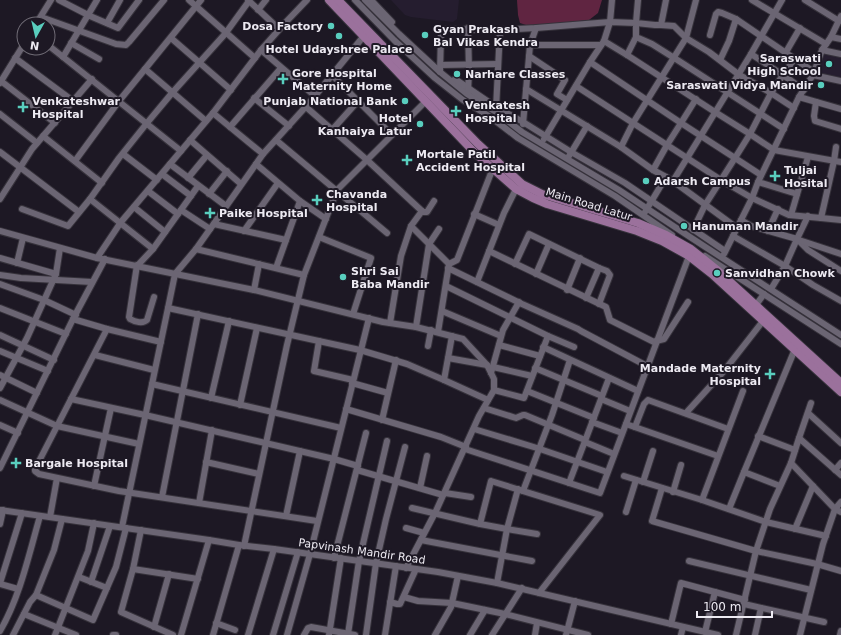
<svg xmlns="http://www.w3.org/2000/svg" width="841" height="635" font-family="'DejaVu Sans',sans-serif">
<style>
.built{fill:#251d2f}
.green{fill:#602541}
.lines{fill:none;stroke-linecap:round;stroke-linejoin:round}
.minor-casing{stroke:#36323b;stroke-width:8}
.major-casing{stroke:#36323b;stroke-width:10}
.minor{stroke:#6b6573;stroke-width:6}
.major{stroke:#9b719c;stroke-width:8}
.poi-dot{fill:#59cebe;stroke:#1d1824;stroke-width:1.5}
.labels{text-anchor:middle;stroke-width:4;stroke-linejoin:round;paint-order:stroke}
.poi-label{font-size:11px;font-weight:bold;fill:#edeaf2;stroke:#1d1824;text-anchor:start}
.street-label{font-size:11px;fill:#edeaf2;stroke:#1d1824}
</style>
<rect width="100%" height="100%" fill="#1d1824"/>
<g class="built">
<path d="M391,0H459L457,19L453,22L411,17L405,15Z"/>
<path d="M824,50L841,54V81L813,75Z"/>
</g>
<path class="green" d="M517,0H602L598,13L589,20L529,26L520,23L518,15Z"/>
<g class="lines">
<defs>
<g id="minor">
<path d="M59,0L90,16L118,28L139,0"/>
<path d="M189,0L255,58"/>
<path d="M248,0L279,29"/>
<path d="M355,0L394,40L435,78L463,100L492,118L518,138L615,196L672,235"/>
<path d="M365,0L399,34L440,72L467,94L496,112L522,132L619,190L690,237L841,335"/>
<path d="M371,0L392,22"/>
<path d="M638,0L636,23L655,25H661"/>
<path d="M696,0L686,38L709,52L738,74L771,93L783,75L751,54"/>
<path d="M752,0L826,44"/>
<path d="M805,0L839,21"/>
<path d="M258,10L266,0"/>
<path d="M41,17L116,44L126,45L129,42L164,0"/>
<path d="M107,23L120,0"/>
<path d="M36,24L51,0"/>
<path d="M710,35L716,14L718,12L722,13L736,19"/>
<path d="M363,37L310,102L263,154L196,249L175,274L168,308L360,350L407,364L444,380"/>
<path d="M636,37L627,55L715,112L750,134L771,93L794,108"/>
<path d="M831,37L841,39"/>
<path d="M171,38L231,90"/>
<path d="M604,41L590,62L681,123L667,145L721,180L735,158L761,175"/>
<path d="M71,43L99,59"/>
<path d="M48,45L181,151"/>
<path d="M530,45H601"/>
<path d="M261,50L315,96"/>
<path d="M822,50L841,54"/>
<path d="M786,52L800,28"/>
<path d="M627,55L604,41L610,22L636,23V37L652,44L679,61L784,129"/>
<path d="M529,56L565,80L557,94L567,100"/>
<path d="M63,57L97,0"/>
<path d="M15,58L73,101"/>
<path d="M795,58L783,75L804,90"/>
<path d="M720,60L729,41L736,19L814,72"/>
<path d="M441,65L498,64"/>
<path d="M145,69L206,121"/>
<path d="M440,72L441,34L443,29L500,30L536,28L610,22L612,0"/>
<path d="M332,75L392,135"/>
<path d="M813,75L841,81"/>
<path d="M455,79L496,107L523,122L571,152L625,183L725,251"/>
<path d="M1,81L55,123"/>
<path d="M0,83L24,44"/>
<path d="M576,86L633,123L621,147L653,170"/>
<path d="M526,89L621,147"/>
<path d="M468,92L469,71L468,28"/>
<path d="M799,97L841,109"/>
<path d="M254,98L289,126"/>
<path d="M696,99L681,123L735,158L750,134L774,150L841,162"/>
<path d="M816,102L814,116L815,121L841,129"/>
<path d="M306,107L367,160L423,212H427L434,201"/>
<path d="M496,109L500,30"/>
<path d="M213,113L263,154"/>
<path d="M0,114L37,143"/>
<path d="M523,124L530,45L536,28"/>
<path d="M230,127L281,68"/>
<path d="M332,130L358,101"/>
<path d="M43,136L102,183"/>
<path d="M544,139L590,62"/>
<path d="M190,140L241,184"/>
<path d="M276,140L387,233"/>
<path d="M0,152L79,212"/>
<path d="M123,154L157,180"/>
<path d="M569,156L587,126"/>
<path d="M75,161L119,101L201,0"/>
<path d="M170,164L226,206"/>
<path d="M256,164L300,201L276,268"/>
<path d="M162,174L191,196"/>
<path d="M666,177L653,170L667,145L633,123L686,38L674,26L661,25L666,0"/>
<path d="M188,178L207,155"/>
<path d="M673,181L737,228"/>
<path d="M758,182L797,194"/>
<path d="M148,191L178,214"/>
<path d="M209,194L227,171"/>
<path d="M0,199L32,149L92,79"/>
<path d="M90,199L153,249"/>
<path d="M300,201L326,219"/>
<path d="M134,207L165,232"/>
<path d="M22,209L68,226L90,199L119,158L147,123L172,93L225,34L249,1"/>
<path d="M181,210L210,229"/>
<path d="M422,211L411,226L449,264"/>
<path d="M645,212L666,177L673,181L751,54L782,0"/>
<path d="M474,214L499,225"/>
<path d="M791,215L808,157"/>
<path d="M821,218L841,220"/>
<path d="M741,220L751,226L797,239L808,216"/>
<path d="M214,224L286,240"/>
<path d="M693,230L705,205L721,180L752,198L789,215L821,218L834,161L836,147"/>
<path d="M0,231L97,258L254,290L383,322L416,327L463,339L487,365L494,379V390L479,416L436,511L406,568"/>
<path d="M244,231L278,183"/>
<path d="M768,231L778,209"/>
<path d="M733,236L785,266L813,285L841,301"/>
<path d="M319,237L371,258L353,314"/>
<path d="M797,239L808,250L841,271"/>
<path d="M799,240L841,254"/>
<path d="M196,249L304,275"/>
<path d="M489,251L606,307L610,320L656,343"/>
<path d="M724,254L752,198L758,182L799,97L813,75L822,50L831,37L841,16"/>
<path d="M705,256L841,344"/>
<path d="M0,258L56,274"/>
<path d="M97,258L121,222L213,113L261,50L285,23L307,0"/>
<path d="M17,263L23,238"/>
<path d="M515,264L529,234L599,268L586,298"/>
<path d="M137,265L129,317L130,319C135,322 143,324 147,320L154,297"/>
<path d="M138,265L153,249L198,186"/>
<path d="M448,268L522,304L578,329L581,331L647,366"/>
<path d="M599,268L607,271L610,275L599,304"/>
<path d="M536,274L549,244"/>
<path d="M0,275L21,278L92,282"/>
<path d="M477,282L504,213L516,189"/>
<path d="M0,284L44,300L76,315"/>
<path d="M446,286L548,336L574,347"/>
<path d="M771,289L785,266L797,239"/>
<path d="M254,290L259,264"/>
<path d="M567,290L580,258"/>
<path d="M756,305L764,294"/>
<path d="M0,308L66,334"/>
<path d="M442,311L501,336"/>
<path d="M73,319L107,329L161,342"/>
<path d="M390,323L401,256L411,226"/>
<path d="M416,327L429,244L439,229"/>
<path d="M107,329L35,469V471L39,474L119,491L317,521"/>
<path d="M438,332L449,264L457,260L493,168"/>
<path d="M0,335L54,360"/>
<path d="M452,336L444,380L488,400"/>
<path d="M319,341L314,371L353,380"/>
<path d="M656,341L664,339L688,302"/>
<path d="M499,345L540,356"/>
<path d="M428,346L431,330"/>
<path d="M543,347L638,391"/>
<path d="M0,351L48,371"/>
<path d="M95,355L154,370"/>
<path d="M448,358L487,365"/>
<path d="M493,367L532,376"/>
<path d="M535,368L602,396"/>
<path d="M491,373L503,330L519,302"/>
<path d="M0,375L37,393"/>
<path d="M352,383L388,393"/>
<path d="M152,384L341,428"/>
<path d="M0,388L27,338L51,285L56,274L60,248"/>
<path d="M494,390L524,398L548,336"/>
<path d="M527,391L594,418"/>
<path d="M743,391L702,500L766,522L826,536"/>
<path d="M211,398L229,321"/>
<path d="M71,399L145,415L334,459L358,466"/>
<path d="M601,399L630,411"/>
<path d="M0,400L57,426L139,444"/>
<path d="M240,405L257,328"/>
<path d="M484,408L516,418L523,415H525L585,440"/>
<path d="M346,409L441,437L466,447"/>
<path d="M686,413L724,371L763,321"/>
<path d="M808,413L841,443"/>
<path d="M382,420L396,360"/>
<path d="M592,422L622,433"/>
<path d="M626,424L718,456"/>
<path d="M0,425L18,433"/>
<path d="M635,427L644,404L648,400L728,429"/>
<path d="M474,429L537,448L607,472"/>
<path d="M758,436L795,450"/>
<path d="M799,438L811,403"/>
<path d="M585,442L614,454"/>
<path d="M465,449L600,493L689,256"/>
<path d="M206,462L259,474"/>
<path d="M791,463L835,509L841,512"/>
<path d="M0,468L73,319L105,259"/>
<path d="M357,470L443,495"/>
<path d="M835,470L841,463"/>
<path d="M624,476L702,500"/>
<path d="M643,482L653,451"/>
<path d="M569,483L609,378"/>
<path d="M94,486L111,408"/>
<path d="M780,486L744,472L795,349"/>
<path d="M420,488L427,456"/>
<path d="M662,488L652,521L756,551L817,564L841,571"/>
<path d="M518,489L507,529L537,534"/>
<path d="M523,491L552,415L570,360"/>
<path d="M673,492L681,465"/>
<path d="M445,493L471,497"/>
<path d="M162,497L198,314"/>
<path d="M199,503L212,430"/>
<path d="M412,508L480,524"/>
<path d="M729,509L744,472"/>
<path d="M0,510L209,540L239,545L274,549L438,572L497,583L718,635"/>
<path d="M626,512L636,480"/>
<path d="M286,516L300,451"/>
<path d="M50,517L57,478"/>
<path d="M62,519L54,550L36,595L93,620L116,567L126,528"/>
<path d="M0,524L3,510"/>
<path d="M122,527L168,308"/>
<path d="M406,528L424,533"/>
<path d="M795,529L813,486"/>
<path d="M421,540L532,561"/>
<path d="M244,546L287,345L304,275L337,190L425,102"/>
<path d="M334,558L366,433"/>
<path d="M689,561L811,590"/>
<path d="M133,569L141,530"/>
<path d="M79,577L107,588"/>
<path d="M91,582L110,526"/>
<path d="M0,583L22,513"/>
<path d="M497,583L507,529L480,524L491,481L600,515L539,593"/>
<path d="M0,584L18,589"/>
<path d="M404,597L418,601L452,603L505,614L588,635"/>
<path d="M390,602L397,604H400L416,569"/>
<path d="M744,604L824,622"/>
<path d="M24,614L76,635"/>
<path d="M216,623L235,630"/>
<path d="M671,624L681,583L745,600"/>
<path d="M154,627L169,574"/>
<path d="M0,631C20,597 29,554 40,516"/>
<path d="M705,632L715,592"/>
<path d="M348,634L359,561L387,441"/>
<path d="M13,635L30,602L36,595"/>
<path d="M55,635L88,551L94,523"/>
<path d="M113,635H116"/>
<path d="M173,635L121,612L133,569L198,579"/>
<path d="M181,635L209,540"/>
<path d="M213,635L239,545"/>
<path d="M248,635L274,549"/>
<path d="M273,635L298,552"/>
<path d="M287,635L310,554L369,318"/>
<path d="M304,635L308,628L311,627L355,635"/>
<path d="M329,635L341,558"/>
<path d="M366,635L376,563L386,519L405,447"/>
<path d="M385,635L396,566"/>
<path d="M435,635L451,607L458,576"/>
<path d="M470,635L485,610"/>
<path d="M492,635L522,588"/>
<path d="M535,635L537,623"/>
<path d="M566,635L575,601"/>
<path d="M681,635L683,627"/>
<path d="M736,635L756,551L770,509L791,463L799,438L841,475"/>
<path d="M755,635L761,608"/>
<path d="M800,635L823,544L835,509L841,502"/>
<path d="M840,635L841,631"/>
</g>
<g id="major">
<path d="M329,0L475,153L516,189L533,198L547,204L637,231L662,241L689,256L712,274L841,392"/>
<path d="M338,0L478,144L522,184L542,194L638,223L666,235L691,249L716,269L841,383"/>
</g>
</defs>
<use href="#minor" class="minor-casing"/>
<use href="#major" class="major-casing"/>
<use href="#minor" class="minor"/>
<use href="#major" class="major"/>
</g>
<g class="poi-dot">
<circle cx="331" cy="26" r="4"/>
<circle cx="425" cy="35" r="4"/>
<circle cx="339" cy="36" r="4"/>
<circle cx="829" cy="64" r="4"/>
<circle cx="457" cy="74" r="4"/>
<path d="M281 73h4v4h4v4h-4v4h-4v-4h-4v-4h4z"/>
<circle cx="821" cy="85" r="4"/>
<circle cx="405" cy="101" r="4"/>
<path d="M21 101h4v4h4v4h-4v4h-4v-4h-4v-4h4z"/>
<path d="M454 105h4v4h4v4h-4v4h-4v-4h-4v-4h4z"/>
<circle cx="420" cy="124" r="4"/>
<path d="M405 154h4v4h4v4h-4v4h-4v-4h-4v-4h4z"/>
<path d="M773 170h4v4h4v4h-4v4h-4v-4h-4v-4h4z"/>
<circle cx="646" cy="181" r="4"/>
<path d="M315 194h4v4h4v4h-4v4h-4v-4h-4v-4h4z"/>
<path d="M208 207h4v4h4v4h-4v4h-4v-4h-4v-4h4z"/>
<circle cx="684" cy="226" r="4"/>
<circle cx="717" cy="273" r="4"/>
<circle cx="343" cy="277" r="4"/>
<path d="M768 368h4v4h4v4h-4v4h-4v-4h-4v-4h4z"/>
<path d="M14 457h4v4h4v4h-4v4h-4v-4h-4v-4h4z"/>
</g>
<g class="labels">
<g class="poi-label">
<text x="323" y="30" text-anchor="end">Dosa Factory</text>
<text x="433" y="33">Gyan Prakash<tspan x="433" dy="13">Bal Vikas Kendra</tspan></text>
<text x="339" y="53" text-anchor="middle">Hotel Udayshree Palace</text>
<text x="821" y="62" text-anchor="end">Saraswati<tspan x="821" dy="13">High School</tspan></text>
<text x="292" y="77">Gore Hospital<tspan x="292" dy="13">Maternity Home</tspan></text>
<text x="465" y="78">Narhare Classes</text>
<text x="813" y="89" text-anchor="end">Saraswati Vidya Mandir</text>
<text x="32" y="105">Venkateshwar<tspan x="32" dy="13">Hospital</tspan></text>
<text x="397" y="105" text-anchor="end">Punjab National Bank</text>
<text x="465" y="109">Venkatesh<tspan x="465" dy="13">Hospital</tspan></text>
<text x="412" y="122" text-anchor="end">Hotel<tspan x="412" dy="13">Kanhaiya Latur</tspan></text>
<text x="416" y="158">Mortale Patil<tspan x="416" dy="13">Accident Hospital</tspan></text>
<text x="784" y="174">Tuljai<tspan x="784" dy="13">Hosital</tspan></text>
<text x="654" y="185">Adarsh Campus</text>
<text x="326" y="198">Chavanda<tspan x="326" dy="13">Hospital</tspan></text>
<text x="219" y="217">Paike Hospital</text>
<text x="692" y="230">Hanuman Mandir</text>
<text x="351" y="275">Shri Sai<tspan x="351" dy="13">Baba Mandir</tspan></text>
<text x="725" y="277">Sanvidhan Chowk</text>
<text x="761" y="372" text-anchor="end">Mandade Maternity<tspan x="761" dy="13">Hospital</tspan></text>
<text x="25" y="467">Bargale Hospital</text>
</g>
<g class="street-label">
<text transform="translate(589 204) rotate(17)" y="4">Main Road Latur</text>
<text transform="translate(362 551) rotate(8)" y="4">Papvinash Mandir Road</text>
</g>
</g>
<g transform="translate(36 36) rotate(188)"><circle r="19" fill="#1d1824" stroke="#706c76"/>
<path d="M0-3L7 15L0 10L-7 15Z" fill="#59cebe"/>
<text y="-6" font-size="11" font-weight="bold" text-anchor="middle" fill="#edeaf2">N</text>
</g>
<path d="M697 611v6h75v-6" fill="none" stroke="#edeaf2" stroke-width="2"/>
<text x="703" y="611" font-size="12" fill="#edeaf2" stroke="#1d1824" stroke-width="3" paint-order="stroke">100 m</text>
</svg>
